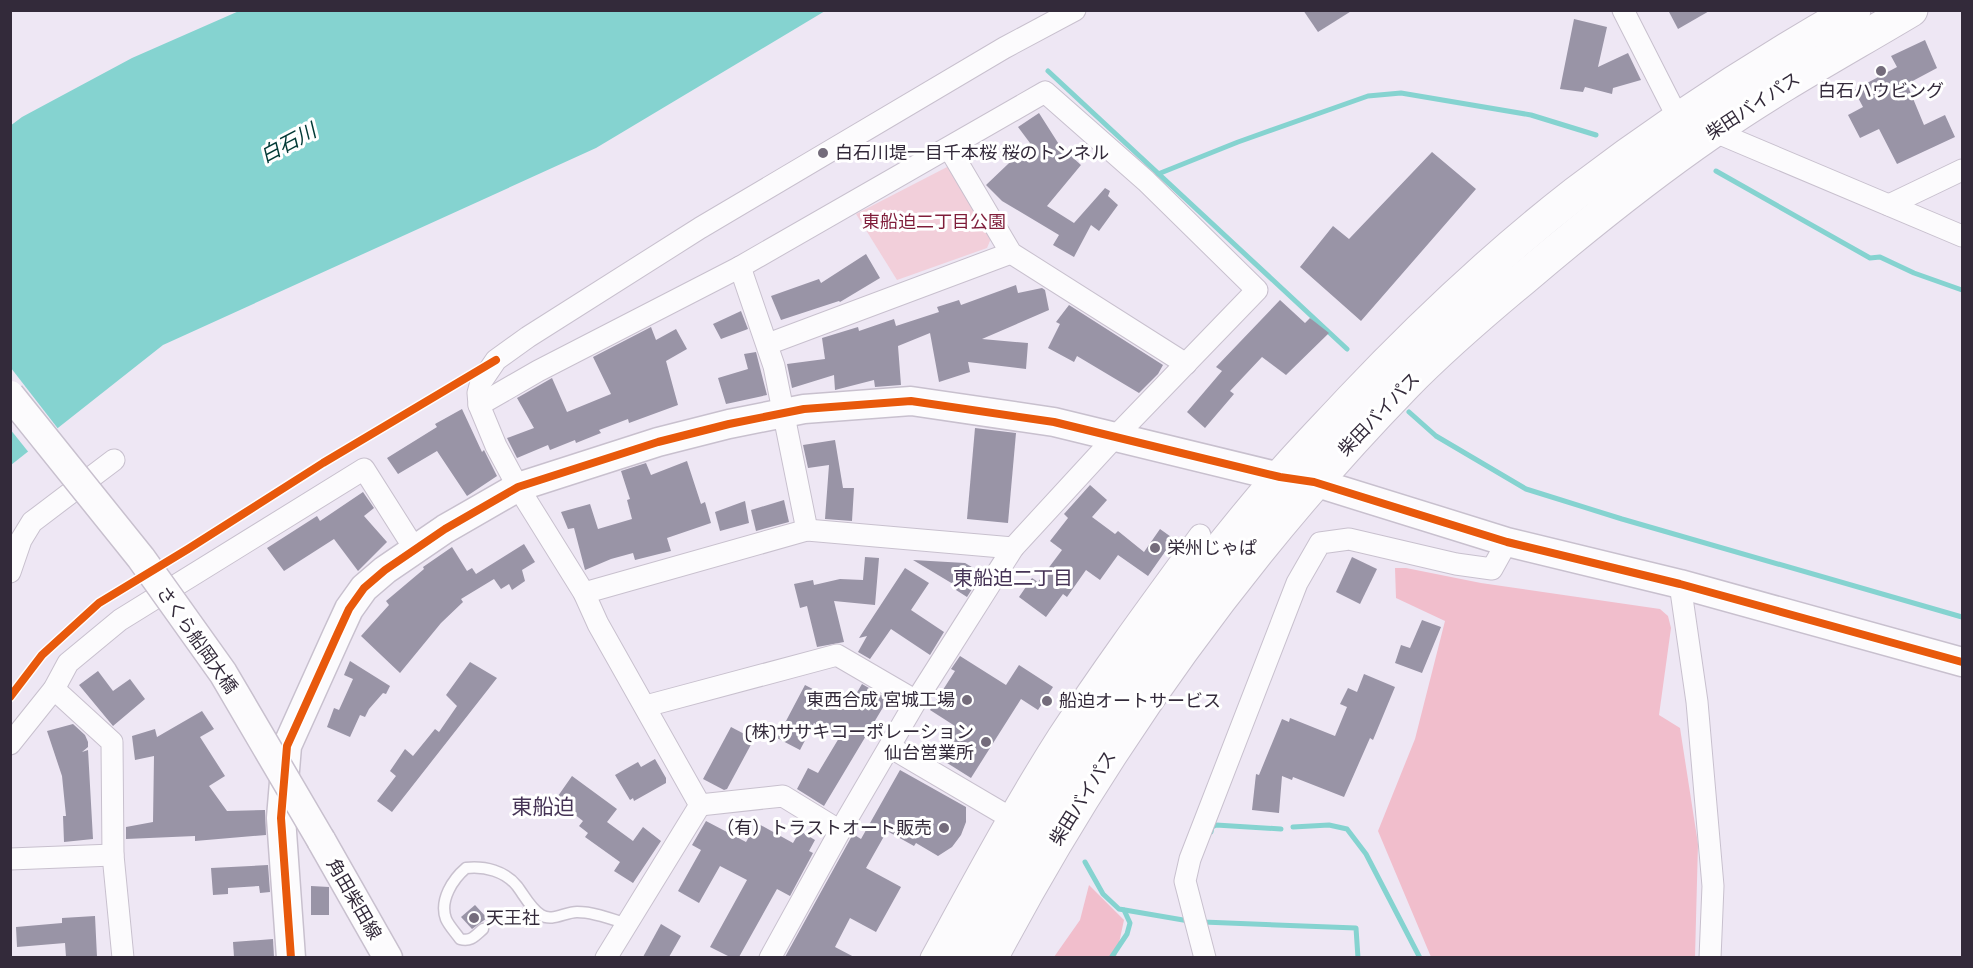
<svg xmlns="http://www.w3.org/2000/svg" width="1973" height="968" font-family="'Space Grotesk','Noto Sans JP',sans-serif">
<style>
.green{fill:#f2cfda}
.forest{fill:#f1becc}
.water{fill:#85d3d0}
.pier{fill:#eee7f4}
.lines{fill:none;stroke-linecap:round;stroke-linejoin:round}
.stream{stroke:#85d3d0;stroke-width:5}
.building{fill:#9994a6}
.lane-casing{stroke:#c8c0ce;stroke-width:13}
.street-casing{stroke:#c8c0ce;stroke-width:23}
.secondary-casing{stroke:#c8c0ce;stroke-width:31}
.highway-casing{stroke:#c8c0ce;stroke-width:35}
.lane{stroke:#fcfbfd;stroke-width:10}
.street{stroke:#fcfbfd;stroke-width:21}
.secondary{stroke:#fcfbfd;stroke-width:28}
.highway{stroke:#fcfbfd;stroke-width:33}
.secondary-bridge-casing{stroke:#c8c0ce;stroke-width:31;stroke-linecap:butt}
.secondary-bridge{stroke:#fcfbfd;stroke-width:28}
.cycleway-casing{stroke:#fff;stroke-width:11}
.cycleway{stroke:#e8590c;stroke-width:8}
.poi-dot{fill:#746c7b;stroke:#fff;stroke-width:2}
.labels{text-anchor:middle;stroke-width:6;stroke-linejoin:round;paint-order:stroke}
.poi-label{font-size:18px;fill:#332a3a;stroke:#fff;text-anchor:start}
.street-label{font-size:18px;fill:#332a3a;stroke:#fff}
.park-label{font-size:18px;fill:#7f1d3a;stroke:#fff}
.water-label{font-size:20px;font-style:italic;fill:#003935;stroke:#fff}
.neighbourhood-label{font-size:20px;fill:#463456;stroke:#fff}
.quarter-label{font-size:21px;fill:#463456;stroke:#fff}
</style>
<rect width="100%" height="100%" fill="#eee7f4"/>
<path class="green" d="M949,166L992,236L987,248L897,280L856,214Z"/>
<g class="forest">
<path d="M1395,568H1406L1481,583L1660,609L1668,616L1671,628L1659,715L1680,728L1698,844L1695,957H1431L1378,831L1415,739L1445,621L1396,598Z"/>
<path d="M1089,885L1124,920L1116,957H1054L1080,920Z"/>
</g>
<path class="water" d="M239,11H825L596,148L163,345L11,465L10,126L22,117L132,58Z"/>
<path class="pier" d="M11,368L59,430L30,454L10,429Z"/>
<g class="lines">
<g class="stream">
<path d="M1048,71L1347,349"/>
<path d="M1716,171L1870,258L1880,257L1914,273L1962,290"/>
<path d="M1158,174L1238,142L1368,96L1401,93L1531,115L1596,135"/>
<path d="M1409,412L1436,436L1526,489L1622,519L1962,617"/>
<path d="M1293,827L1329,825L1347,829L1366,854L1420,958"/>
<path d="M1211,832L1212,827L1216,825L1281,829"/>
<path d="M1085,862L1103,894L1119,909L1189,921"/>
<path d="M1202,920L1203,922L1356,928L1358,958"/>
<path d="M1111,958L1127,934L1130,923L1124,910"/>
</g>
</g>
<g class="building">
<path d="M1303,10H1353L1318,32Z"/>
<path d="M1668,10H1711L1678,29Z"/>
<path d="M1574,19L1607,27L1598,67L1628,53L1641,80L1613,88L1612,94L1585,87L1583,92L1560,89Z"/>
<path d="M1925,40L1937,68L1907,84L1924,125L1945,115L1955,137L1897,164L1879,129L1860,138L1848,115L1863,107L1854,90L1897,67L1891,56Z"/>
<path d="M1039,113L1060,146L1081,165L1047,206L1074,223L1105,188L1110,191L1108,196L1118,205L1099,231L1091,225L1074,257L1053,245L1059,235L1002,201L986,185L1030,143L1018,127Z"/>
<path d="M1432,152L1476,189L1361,321L1300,267L1333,226L1349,239Z"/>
<path d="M866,254L880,278L840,302L839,301L781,320L771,296L819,279L821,283Z"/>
<path d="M1016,285L1018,293L1042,288L1045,290L1049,310L982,339L1028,343L1026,369L968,362L970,372L939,382L930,333L898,346L901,385L875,387L874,380L835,390L834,375L792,388L787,364L825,359L822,338L858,327L859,331L894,319L896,326L939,312L937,307L959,300L961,305Z"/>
<path d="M1280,300L1305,323L1310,318L1329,333L1286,375L1262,357L1230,391L1234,394L1205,428L1187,412L1222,371L1216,367Z"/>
<path d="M1069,305L1163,365L1158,374L1139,393L1077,356L1074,362L1048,348L1060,324L1056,322Z"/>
<path d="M741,311L748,329L721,339L713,324Z"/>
<path d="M651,327L656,340L676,329L687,349L666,361L678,405L629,423L628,419L599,430L601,433L576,443L575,440L550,450L548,445L517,458L507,438L534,428L517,398L552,378L567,412L611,394L593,357Z"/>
<path d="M756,352L767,395L726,404L718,378L748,369L744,354Z"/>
<path d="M462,409L482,452L484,450L497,476L467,496L437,451L398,474L387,458L437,427L435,424Z"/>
<path d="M975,428L1016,433L1008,523L967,519Z"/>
<path d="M835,440L843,488H854L852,521L825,519L829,465L808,468L803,445Z"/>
<path d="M687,461L701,504L705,502L711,523L667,538L671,551L635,560L633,553L611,559L585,570L574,528L568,529L561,512L590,504L598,529L632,519L627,500L630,499L621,471L646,463L651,475Z"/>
<path d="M1090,485L1107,500L1092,517L1115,534L1118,531L1144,552L1160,529L1174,539L1148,576L1118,555L1100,580L1086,570L1067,597L1063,594L1046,617L1019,597L1032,578L1038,582L1062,550L1050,541L1068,518L1064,514Z"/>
<path d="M363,492L374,508L364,516L387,542L358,571L334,539L284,571L267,548L317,516L320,521Z"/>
<path d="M784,500L789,522L756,531L751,510Z"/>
<path d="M745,501L749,523L720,531L715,512Z"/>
<path d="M524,544L535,562L522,570L525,581L512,590L509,584L501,589L494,579L461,599L463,602L441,623L400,673L361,636L389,605L386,601L424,569L423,567L452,547L467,571L472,568L476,574Z"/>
<path d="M865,557L879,558L875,605L834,601L844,642L817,647L807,606L800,608L794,584L813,580L814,585L840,579L863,580Z"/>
<path d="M1352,557L1377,569L1360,604L1336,592Z"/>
<path d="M913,560L965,563L982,573L967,597L956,590L958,587Z"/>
<path d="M905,568L929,583L911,610L944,632L930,655L891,629L870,659L858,652L867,636L859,638Z"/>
<path d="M1422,620L1441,627L1422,673L1395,663L1401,645L1410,648Z"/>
<path d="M960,656L1006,685L1019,665L1053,687L1038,710L1021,699L971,778L936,756L955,726L930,710L955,671L951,669Z"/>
<path d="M350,661L390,686L386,694L383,693L369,709L365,717L360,715L350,737L327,727L334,708L339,710L353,679L344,675Z"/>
<path d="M470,662L497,678L392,812L377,801L396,776L390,771L405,749L413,756L435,729L439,732L457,706L446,695Z"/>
<path d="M98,671L113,691L130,679L145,699L113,726L79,685Z"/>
<path d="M1364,674L1395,687L1373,740L1370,738L1344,797L1293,777L1292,780L1282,776L1279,813L1252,810L1256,774L1259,775L1282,719L1289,722L1290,718L1335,736L1347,707L1340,704L1348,688L1357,692Z"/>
<path d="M862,684L888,699L824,806L797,789L808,768L818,773L839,738L814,723L800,750L777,738L805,685L834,700L838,693L852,701Z"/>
<path d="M202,711L214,729L200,737L225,776L209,786L227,811L265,810L266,835L195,841V836L126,839V827L153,822L154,756L135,760L132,736L155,729L157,737Z"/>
<path d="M73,724L85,735L88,742V747L82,752L88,750L93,839L64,842L63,816H66L62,776L47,731Z"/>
<path d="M731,727L754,739L727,789L724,790L703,779Z"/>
<path d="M655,759L666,778V783L634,801L633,798L630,800L615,775L638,762L641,767Z"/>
<path d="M900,770L966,807V822L961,835L952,847L938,856L916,843L914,846L887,831L866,868L901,887L876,932L850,918L835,947L854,957H785L853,834L861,839Z"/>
<path d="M572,776L617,809L607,822L633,841L643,827L661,841L633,883L614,871L620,862L585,837L588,833L579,826L583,821L569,810L572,806L558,796Z"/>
<path d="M706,821L746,842L757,823L793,843L800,831L815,840L809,851L813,853L790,896L777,889L739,957H730L710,947L747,880L720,866L699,903L678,891L701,850L692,845Z"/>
<path d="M268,865L270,892L260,893L259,886L228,888V894L213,895L211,868Z"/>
<path d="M311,886L329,887V915H311Z"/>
<path d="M475,905L487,918L472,929L461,917Z"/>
<path d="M95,916L97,957H66L65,943L17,947L16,927L62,923V918Z"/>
<path d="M661,924L681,936L669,957H643Z"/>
<path d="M273,939L274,957H234L233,942Z"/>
</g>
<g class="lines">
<defs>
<path id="lane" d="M483,929C475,936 471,942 460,939C456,933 449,926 446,919C439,900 453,879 466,868C485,866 505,871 517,886C524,895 530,908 541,915C552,922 565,912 577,912C594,912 612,919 627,924"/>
<g id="street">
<path d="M1623,10L1679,120"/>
<path d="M1713,131L1962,236"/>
<path d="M949,148L1011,253L1186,364"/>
<path d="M1889,205L1962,170"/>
<path d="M740,267L774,366L807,530"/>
<path d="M768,344L1011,253"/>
<path d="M479,405L538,371L740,267L1045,92L1146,181L1257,290L1116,436L1013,548L807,530L584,593"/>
<path d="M10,572L21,540L32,522L114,460"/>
<path d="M1680,584L1697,702L1713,886L1710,958"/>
<path d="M54,689L112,742L113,855L123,958"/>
<path d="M646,706L837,655L916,701L1013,548"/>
<path d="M10,744L54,689L68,663L120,620L364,469L414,548"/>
<path d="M890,747L1009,817"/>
<path d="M700,805L783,796L840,831L916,701"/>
<path d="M10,859L113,855"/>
<path d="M606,958L700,805L598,624L584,593L518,487L496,446L479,405L478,393L481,382L496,360L528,337L700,228L1004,48L1075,10"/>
<path d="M770,958L840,831"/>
<path d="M931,958C972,883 1012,808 1058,736C1103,667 1151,602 1200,535"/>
<path d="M1205,958L1185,881L1190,859L1297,583L1320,543L1349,539L1456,564L1492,569L1507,542"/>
</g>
<g id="secondary">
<path d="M321,840L388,958"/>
<path d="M291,958L281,818L287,746L337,635L349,609L364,588L385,570L445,529L518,487L658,442L729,424L804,409L911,401L1054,422L1280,477L1314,482L1507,542L1680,584L1962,662"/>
</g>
<g id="highway">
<path d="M957,958C1045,787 1153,624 1279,478C1302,451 1327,426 1351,400C1421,326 1495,256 1576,193C1664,126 1757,65 1854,10"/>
<path d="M991,958C1103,746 1237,558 1404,386C1441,348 1483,312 1524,278C1584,227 1645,178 1710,133C1774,88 1844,50 1911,10"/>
</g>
</defs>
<use href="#lane" class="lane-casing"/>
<use href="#street" class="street-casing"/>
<use href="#secondary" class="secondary-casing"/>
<use href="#highway" class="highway-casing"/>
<use href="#lane" class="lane"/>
<use href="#street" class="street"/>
<use href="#secondary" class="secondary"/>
<use href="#highway" class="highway"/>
<defs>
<path id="secondary-bridge" d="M10,395L141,558L223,673L321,840"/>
</defs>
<use href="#secondary-bridge" class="secondary-bridge-casing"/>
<use href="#secondary-bridge" class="secondary-bridge"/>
<defs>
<g id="cycleway">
<path d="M10,697L42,655L99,603L188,549L323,463L496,360"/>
<path d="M291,958L281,818L287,746L337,635L349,609L364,588L385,570L445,529L518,487L658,442L729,424L804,409L911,401L1054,422L1280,477L1314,482L1507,542L1680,584L1962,662"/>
</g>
</defs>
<use href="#cycleway" class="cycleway-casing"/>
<use href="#cycleway" class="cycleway"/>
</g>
<g class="poi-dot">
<circle cx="1881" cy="71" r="6"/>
<circle cx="823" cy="153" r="6"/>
<circle cx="1155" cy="548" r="6"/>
<circle cx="967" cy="700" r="6"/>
<circle cx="1047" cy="701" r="6"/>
<circle cx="986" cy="742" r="6"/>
<circle cx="944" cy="828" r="6"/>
<circle cx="474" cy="918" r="6"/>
</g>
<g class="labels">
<g class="poi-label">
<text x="1881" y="97" text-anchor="middle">白石ハウビング</text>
<text x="835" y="159">白石川堤一目千本桜 桜のトンネル</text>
<text x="1167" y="554">栄州じゃぱ</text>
<text x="955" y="706" text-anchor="end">東西合成 宮城工場</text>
<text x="1059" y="707">船迫オートサービス</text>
<text x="974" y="738" text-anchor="end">(株)ササキコーポレーション<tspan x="974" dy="21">仙台営業所</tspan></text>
<text x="932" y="834" text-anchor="end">（有）トラストオート販売</text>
<text x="486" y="924">天王社</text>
</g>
<g class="street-label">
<text transform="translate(1753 106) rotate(-33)" y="6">柴田バイパス</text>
<text transform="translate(1379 414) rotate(-46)" y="6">柴田バイパス</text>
<text transform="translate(197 640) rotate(55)" y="6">さくら船岡大橋</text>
<text transform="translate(1083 798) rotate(-58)" y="6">柴田バイパス</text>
<text transform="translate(354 899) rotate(60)" y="6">角田柴田線</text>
</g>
<g class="park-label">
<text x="934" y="228">東船迫二丁目公園</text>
</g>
<g class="water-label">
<text transform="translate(288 143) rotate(-28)" y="7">白石川</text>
</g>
<g class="neighbourhood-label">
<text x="1013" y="585">東船迫二丁目</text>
</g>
<g class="quarter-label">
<text x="543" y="814">東船迫</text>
</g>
</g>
<rect width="1973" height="968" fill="none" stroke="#332a3a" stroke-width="24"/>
</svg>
